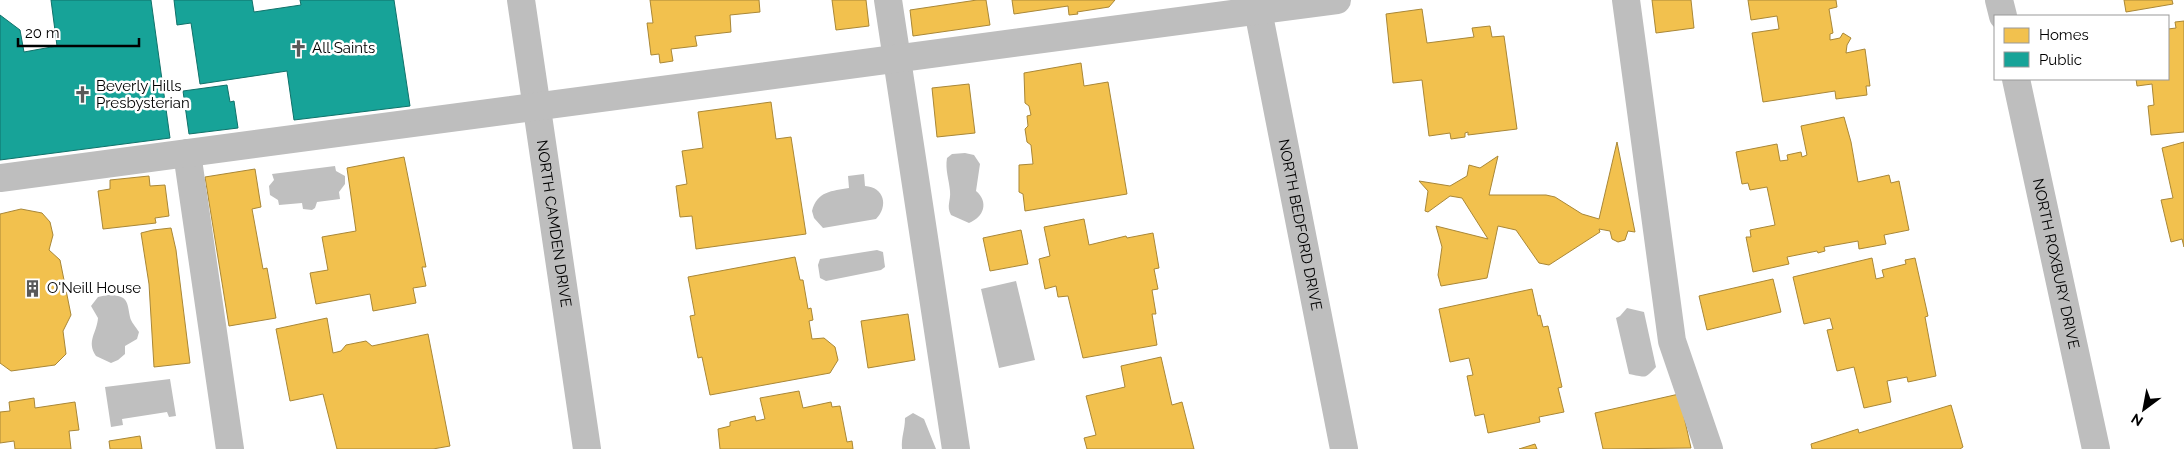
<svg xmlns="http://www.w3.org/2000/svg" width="2184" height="449" font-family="Raleway,sans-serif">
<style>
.water{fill:#bfbfbf}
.homes{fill:#f2c14e;stroke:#a98737}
.public{fill:#17a398;stroke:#10726a}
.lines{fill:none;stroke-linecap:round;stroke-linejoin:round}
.minor{stroke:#bebebe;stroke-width:28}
.labels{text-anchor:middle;stroke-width:5;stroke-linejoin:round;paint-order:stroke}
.poi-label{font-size:15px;fill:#000;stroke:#fff;text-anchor:start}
.street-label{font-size:15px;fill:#000;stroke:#fff}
</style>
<rect width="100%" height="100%" fill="#fff"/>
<g class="water">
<path d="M965,153L974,155L980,164L976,191C989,202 984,217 969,223L951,215C946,206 951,201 950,191C949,179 945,170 947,158L952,154Z"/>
<path d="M335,166L336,171L345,176V184L339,192L340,199L317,202L315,208L312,210L303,209L302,203L279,205L278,200L270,195L269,186L274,180L272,174Z"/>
<path d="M864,174L865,186C884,187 889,206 876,219L823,228L814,218L812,211C817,191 832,191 849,188L848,176Z"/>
<path d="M877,250L883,252L885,267L881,270L826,281L820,278L818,265L820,259Z"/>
<path d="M1016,281L1035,360L999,368L981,289Z"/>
<path d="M107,295C128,295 127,301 130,317C131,322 136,327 139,332L137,339L125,346V354L118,360L111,363L96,356C86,341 97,333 98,318L91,306L98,297Z"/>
<path d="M1627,308L1644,312L1656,367C1644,380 1646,377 1629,374L1616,318L1620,316Z"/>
<path d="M170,379L176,416L169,417L167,412L122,419L123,425L111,427L105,387Z"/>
<path d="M913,413L924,419L936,449H902C901,437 905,430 905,418Z"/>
</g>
<g class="homes">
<path d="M650,0H759L760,12L730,15L731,32L695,36L697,46L671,49L673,61L660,63L659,54L651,55L647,23H653Z"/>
<path d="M832,0H866L869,26L836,30Z"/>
<path d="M977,0H986L990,25L913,36L910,10Z"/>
<path d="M1012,0H1115L1109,7L1077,12L1078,14L1069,15L1068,6L1014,14Z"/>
<path d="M1652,0H1691L1694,28L1656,33Z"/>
<path d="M1748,0H1836L1837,7L1829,9L1833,33L1830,34V40L1840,38L1843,33L1851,38L1847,45L1846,53L1865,49L1870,86H1866L1867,95L1836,99L1835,91L1763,102L1752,33L1779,29L1777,16L1751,20Z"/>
<path d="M2124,0H2172L2173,4L2126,12Z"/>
<path d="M1422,9L1427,43L1474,37L1472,28L1490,26L1492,37L1504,36L1517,129L1468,135V132L1465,133V137L1451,139L1450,133L1429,136L1422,80L1393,83L1386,14Z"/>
<path d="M2184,21V132L2151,135L2148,106L2154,105L2152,84L2137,86L2136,79H2168V29L2176,28L2175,22Z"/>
<path d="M1081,63L1084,86L1108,82L1127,194L1025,211L1023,194L1019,192V165L1033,164L1031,145L1027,142L1025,129L1028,126L1027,116L1031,115L1029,106L1025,103L1024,73Z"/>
<path d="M969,84L975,133L937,137L932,88Z"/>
<path d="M771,102L776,139L791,137L806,234L696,249L692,216L680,217L676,186L687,184L682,151L703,148L698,112Z"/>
<path d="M1844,117L1851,142L1858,182L1889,175L1891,183L1899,181L1909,230L1884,235L1886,244L1859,249L1858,241L1824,247L1825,251L1818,253L1817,251L1787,257L1789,264L1753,272L1746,237H1751L1750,230L1775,225L1767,187L1750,190L1748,183L1742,184L1736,152L1777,144L1780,161L1788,160L1787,155L1801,152L1802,157L1807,155L1801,126Z"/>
<path d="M1617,142L1635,232L1628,231L1625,240L1618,242L1612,239L1610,231L1599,229L1600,232L1549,265L1539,263L1516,230L1498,226L1487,278L1441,286L1438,275L1442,247L1436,226L1488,239L1462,198L1450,196L1428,212L1425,211L1428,191L1419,181L1450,186L1467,176L1469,165L1480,168L1498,156L1489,195H1546L1555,197L1582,214L1599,219Z"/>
<path d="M2184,142V247L2182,239L2171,242L2161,200L2173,198L2162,148Z"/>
<path d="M404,157L426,267H422L426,286L413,288L416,303L373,311L370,294L316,304L310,273L328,270L322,237L356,231L347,168Z"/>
<path d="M255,169L261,207L252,209L263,269L267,268L276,318L229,326L205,177Z"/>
<path d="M149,176L150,186L165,185L169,216L155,218L156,223L103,229L98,191L110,189V180Z"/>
<path d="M21,209L42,213L50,222L53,235L49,250L60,260L71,315L63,331L66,354L55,365L11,371L0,363V214Z"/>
<path d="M1084,219L1089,245L1126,236L1127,238L1153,233L1159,268L1154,269L1158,289L1152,290L1156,314H1152L1157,345L1083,358L1068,296L1058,297L1056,286L1045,289L1039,259L1050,256L1044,227Z"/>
<path d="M171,228L176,250L190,363L154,367L149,284L141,233L153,230Z"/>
<path d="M1021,230L1028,264L990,271L983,238Z"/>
<path d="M795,257L800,280H803L808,309L811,308L813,320L809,321L812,339L824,338L835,347L838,360L830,373L710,395L702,357L698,358L690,316L695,315L688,277Z"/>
<path d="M1872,258L1876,279L1884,277L1882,270L1906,264L1905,260L1915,258L1928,316L1925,317L1936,376L1908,382L1907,377L1887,381L1891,402L1864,408L1854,367L1837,371L1827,330L1833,329L1830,318L1804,324L1793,277Z"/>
<path d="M1773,279L1781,312L1707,330L1699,296Z"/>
<path d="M1532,289L1538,316L1540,315L1543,327L1548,326L1562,387L1558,388L1564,412L1539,417L1540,422L1488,433L1484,414L1475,416L1467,376L1473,375L1469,358L1450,362L1439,309Z"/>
<path d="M908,314L915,360L868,368L861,321Z"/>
<path d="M327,318L333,353L341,351L346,345L366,341L372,346L428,334L450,446L433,449H337L323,394L290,401L276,329Z"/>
<path d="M1161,357L1172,405L1182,402L1194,449H1087L1084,438L1096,435L1086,396L1125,387L1121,366Z"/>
<path d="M799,391L803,408L831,402L832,407L840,406L847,442L852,441L853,449H720L718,429L730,426V422L755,416L756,421L765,419L760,398Z"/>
<path d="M1679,394L1691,448L1603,449L1595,413Z"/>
<path d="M34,398L35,408L75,402L79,430L69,431L71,449H15L14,441L0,443V412L10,411L9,402Z"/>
<path d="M1951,405L1963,447L1960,449H1812L1811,444L1858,429L1859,433Z"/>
<path d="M140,436L142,449H110L109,441Z"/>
<path d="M1535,444L1537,449H1519Z"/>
</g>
<g class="public">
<path d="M51,0H151L170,138L0,160V15L20,30L24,52L57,46Z"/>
<path d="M174,0H252L254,12L301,5L300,0H394L410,106L294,120L287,71L200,84L191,23L177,25Z"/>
<path d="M227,85L230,102L234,101L238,128L189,134L183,91Z"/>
</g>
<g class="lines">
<g class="minor">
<path id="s1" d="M521,0L587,449"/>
<path d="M888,0L956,449"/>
<path id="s2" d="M1256,0L1344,449"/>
<path d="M1626,0L1672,341L1709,449"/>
<path d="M1999,0L2003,16"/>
<path id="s3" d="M2016,79L2096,449"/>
<path d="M187,153L230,449"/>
<path d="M0,178L1337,0"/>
</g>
</g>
<defs>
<symbol id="church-bare" viewBox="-9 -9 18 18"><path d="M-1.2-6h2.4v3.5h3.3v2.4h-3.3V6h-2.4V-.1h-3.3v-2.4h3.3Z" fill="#595959" stroke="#fff" stroke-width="2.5" paint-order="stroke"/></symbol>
<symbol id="building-bare" viewBox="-9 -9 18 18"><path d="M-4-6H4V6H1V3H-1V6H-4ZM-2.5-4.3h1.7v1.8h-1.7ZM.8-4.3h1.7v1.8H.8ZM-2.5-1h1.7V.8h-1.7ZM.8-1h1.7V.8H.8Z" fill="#595959" stroke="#fff" stroke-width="2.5" paint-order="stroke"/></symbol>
</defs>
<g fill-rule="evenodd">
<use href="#church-bare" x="286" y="36" width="25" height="25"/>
<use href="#church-bare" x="70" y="82" width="25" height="25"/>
<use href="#building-bare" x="20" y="276" width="25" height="25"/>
</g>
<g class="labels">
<g class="poi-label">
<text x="312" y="53">All Saints</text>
<text x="96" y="91">Beverly Hills<tspan x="96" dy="17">Presbysterian</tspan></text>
<text x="47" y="293">O'Neill House</text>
</g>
<g class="street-label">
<text dy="5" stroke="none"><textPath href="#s1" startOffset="226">NORTH CAMDEN DRIVE</textPath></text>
<text dy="5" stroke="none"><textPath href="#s2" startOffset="229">NORTH BEDFORD DRIVE</textPath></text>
<text dy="5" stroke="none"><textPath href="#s3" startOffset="189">NORTH ROXBURY DRIVE</textPath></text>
</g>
</g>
<rect x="1994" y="15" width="175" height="65" fill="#ffffff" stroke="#999999"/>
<rect x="2004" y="28" width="25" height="15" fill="#f2c14e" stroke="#999999"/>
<text x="2039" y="40" font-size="15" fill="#000000">Homes</text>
<rect x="2004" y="52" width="25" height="15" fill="#17a398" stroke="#999999"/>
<text x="2039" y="65" font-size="15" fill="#000000">Public</text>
<g transform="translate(2144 409) rotate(212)" stroke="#ffffff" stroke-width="4" paint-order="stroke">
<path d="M0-4L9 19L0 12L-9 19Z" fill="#000000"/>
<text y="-8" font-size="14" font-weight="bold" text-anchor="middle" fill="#000000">N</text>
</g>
<path d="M18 38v8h121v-8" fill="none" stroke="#000000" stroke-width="2.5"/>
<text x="25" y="38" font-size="15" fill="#000000" stroke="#ffffff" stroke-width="4" paint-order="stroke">20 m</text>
</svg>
